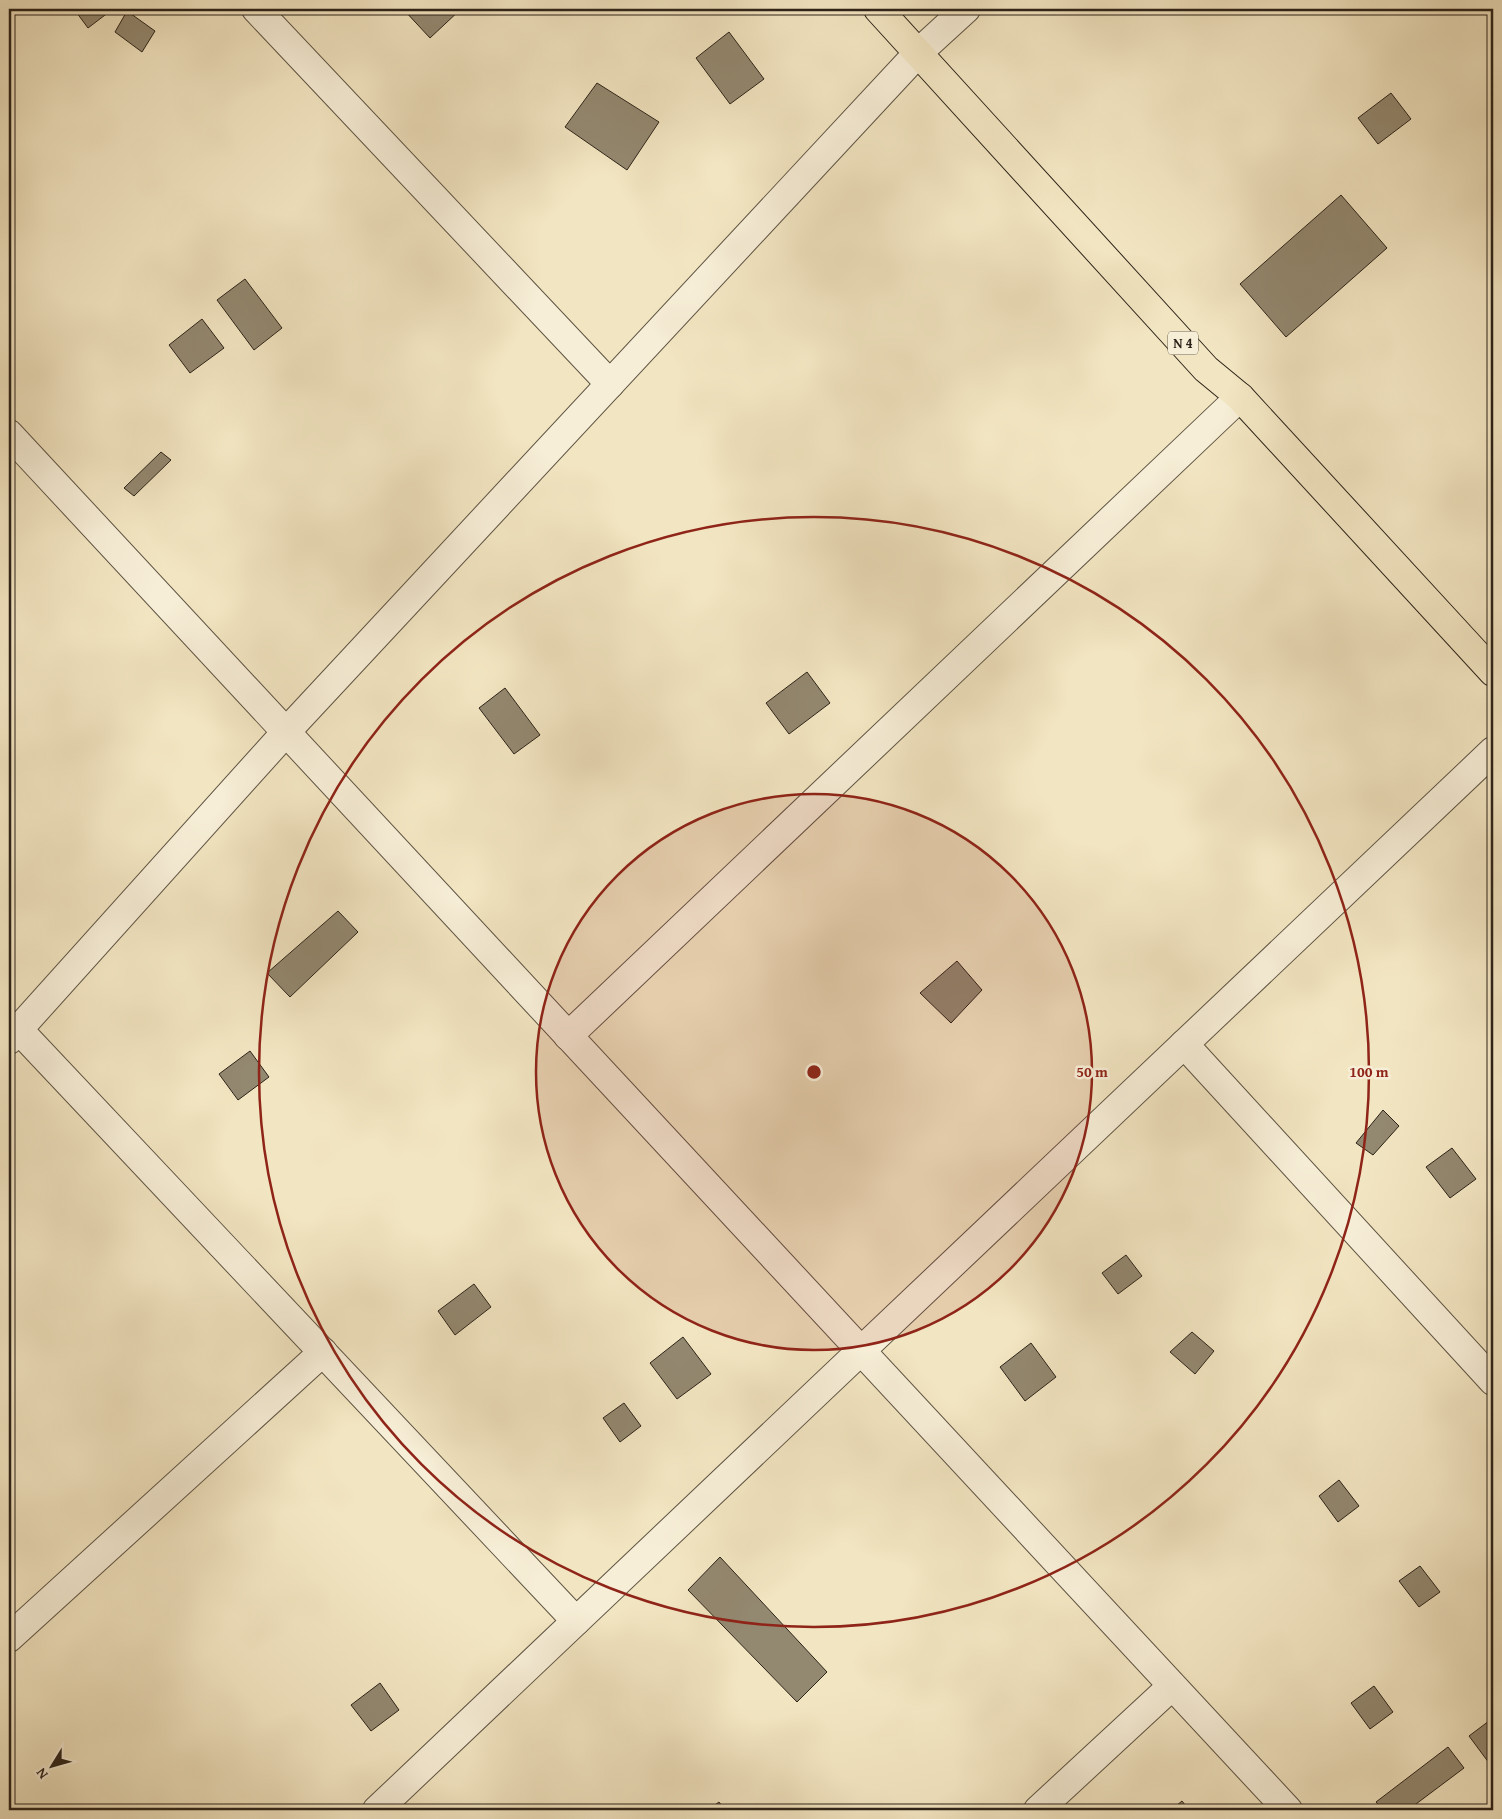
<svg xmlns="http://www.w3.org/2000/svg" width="1502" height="1819" font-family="'Gentium Book Plus',serif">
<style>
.building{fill:#938870;stroke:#2c2319}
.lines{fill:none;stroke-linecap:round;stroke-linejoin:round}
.minor-casing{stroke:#5e5443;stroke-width:30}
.trunk-casing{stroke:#2c2319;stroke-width:30}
.minor{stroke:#f7eed7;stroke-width:28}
.trunk{stroke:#f2e5c1;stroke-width:28}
.ring{fill:none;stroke:#8f2418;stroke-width:2.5}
.labels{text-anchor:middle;stroke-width:5;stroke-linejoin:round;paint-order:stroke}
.shield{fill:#f7eed7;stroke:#696052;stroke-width:1}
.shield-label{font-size:14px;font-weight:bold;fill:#2c2319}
.centre{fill:#8f2418;stroke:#f7eed7;stroke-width:2.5}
.ring-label{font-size:15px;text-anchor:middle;font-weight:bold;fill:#8f2418;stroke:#f7eed7;stroke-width:5;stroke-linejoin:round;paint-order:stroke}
</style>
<rect width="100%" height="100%" fill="#f2e5c1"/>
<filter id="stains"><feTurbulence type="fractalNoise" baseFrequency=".004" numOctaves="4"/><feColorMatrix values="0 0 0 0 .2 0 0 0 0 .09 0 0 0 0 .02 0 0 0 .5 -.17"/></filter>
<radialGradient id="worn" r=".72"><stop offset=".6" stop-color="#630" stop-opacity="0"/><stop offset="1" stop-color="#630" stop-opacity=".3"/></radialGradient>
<g class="building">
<path d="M74,9H106L109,12L88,28Z"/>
<path d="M403,9H459L430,36Z"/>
<path d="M403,9H461L430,38Z"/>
<path d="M127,11L155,31L142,52L115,32Z"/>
<path d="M729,32L764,79L730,104L696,58Z"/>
<path d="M597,83L659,122L627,170L565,127Z"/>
<path d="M1391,93L1411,119L1378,144L1358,118Z"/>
<path d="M1341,195L1387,248L1286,337L1240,284Z"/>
<path d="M245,279L282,328L254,350L217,300Z"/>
<path d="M202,319L224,348L190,373L169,345Z"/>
<path d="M161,452L171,460L134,496L124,488Z"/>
<path d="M807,672L830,703L789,734L766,703Z"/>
<path d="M505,688L540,735L514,754L479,708Z"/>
<path d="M338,911L358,932L290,997L267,973Z"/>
<path d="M957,961L982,990L951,1023L920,993Z"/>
<path d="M250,1051L269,1077L238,1100L219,1074Z"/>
<path d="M1383,1110L1399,1126L1373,1155L1356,1143Z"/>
<path d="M1452,1148L1476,1179L1450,1198L1426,1167Z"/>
<path d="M1126,1255L1142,1276L1118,1294L1102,1273Z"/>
<path d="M474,1284L491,1307L455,1335L438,1311Z"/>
<path d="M1192,1332L1214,1351L1195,1374L1170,1352Z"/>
<path d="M683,1337L711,1374L677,1399L650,1363Z"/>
<path d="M1031,1343L1056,1377L1025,1401L1000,1367Z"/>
<path d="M624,1403L641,1426L620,1442L603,1418Z"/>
<path d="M1339,1480L1359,1506L1338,1522L1319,1496Z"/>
<path d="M720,1557L827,1672L797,1702L688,1590Z"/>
<path d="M1420,1566L1440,1592L1419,1607L1399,1581Z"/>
<path d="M380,1683L399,1710L371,1731L351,1705Z"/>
<path d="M1374,1686L1393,1712L1370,1729L1351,1703Z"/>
<path d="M1489,1721L1493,1727V1766L1492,1767L1469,1736Z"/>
<path d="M1448,1747L1464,1768L1408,1810H1383L1376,1802Z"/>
<path d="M1182,1801L1189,1810H1171Z"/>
<path d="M719,1802L725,1810H708Z"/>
</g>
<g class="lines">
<defs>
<g id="minor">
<path d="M256,9L610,384"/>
<path d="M9,434L1288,1810"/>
<path d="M18,1029L576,1621"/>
<path d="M568,1036L1240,397"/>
<path d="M9,1040L286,732L919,52L966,9"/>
<path d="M1184,1044L1493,1381"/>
<path d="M9,1638L323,1352"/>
<path d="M377,1810L1493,751"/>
<path d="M1038,1810L1172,1686"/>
</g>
<path id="trunk" d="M878,9L1206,369L1240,397L1493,672"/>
</defs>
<use href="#minor" class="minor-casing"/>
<use href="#trunk" class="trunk-casing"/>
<use href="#minor" class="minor"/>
<use href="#trunk" class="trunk"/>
</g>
<circle cx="814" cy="1072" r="278" fill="#8f2418" fill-opacity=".12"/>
<g class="ring">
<circle cx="814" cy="1072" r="278"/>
<circle cx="814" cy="1072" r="555"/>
</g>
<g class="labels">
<rect class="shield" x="1168" y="331.5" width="30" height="23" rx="4"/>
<g class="shield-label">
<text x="1183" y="348">N 4</text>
</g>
</g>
<circle cx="814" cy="1072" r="8" class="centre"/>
<g class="ring-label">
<text x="1092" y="1077">50 m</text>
<text x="1369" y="1077">100 m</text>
</g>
<rect width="1502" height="1819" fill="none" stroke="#f2e5c1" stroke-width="30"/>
<rect x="10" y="10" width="1482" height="1799" fill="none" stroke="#2c2319" stroke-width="2.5"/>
<rect x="15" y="15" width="1472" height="1789" fill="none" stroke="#2c2319"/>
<g transform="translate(52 1766) rotate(233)" stroke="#f7eed7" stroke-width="4" paint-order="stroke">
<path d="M0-4L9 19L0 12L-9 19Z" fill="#2c2319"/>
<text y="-8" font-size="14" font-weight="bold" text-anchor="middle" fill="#2c2319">N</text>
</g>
<rect width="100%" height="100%" filter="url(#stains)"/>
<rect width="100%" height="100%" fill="url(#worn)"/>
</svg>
